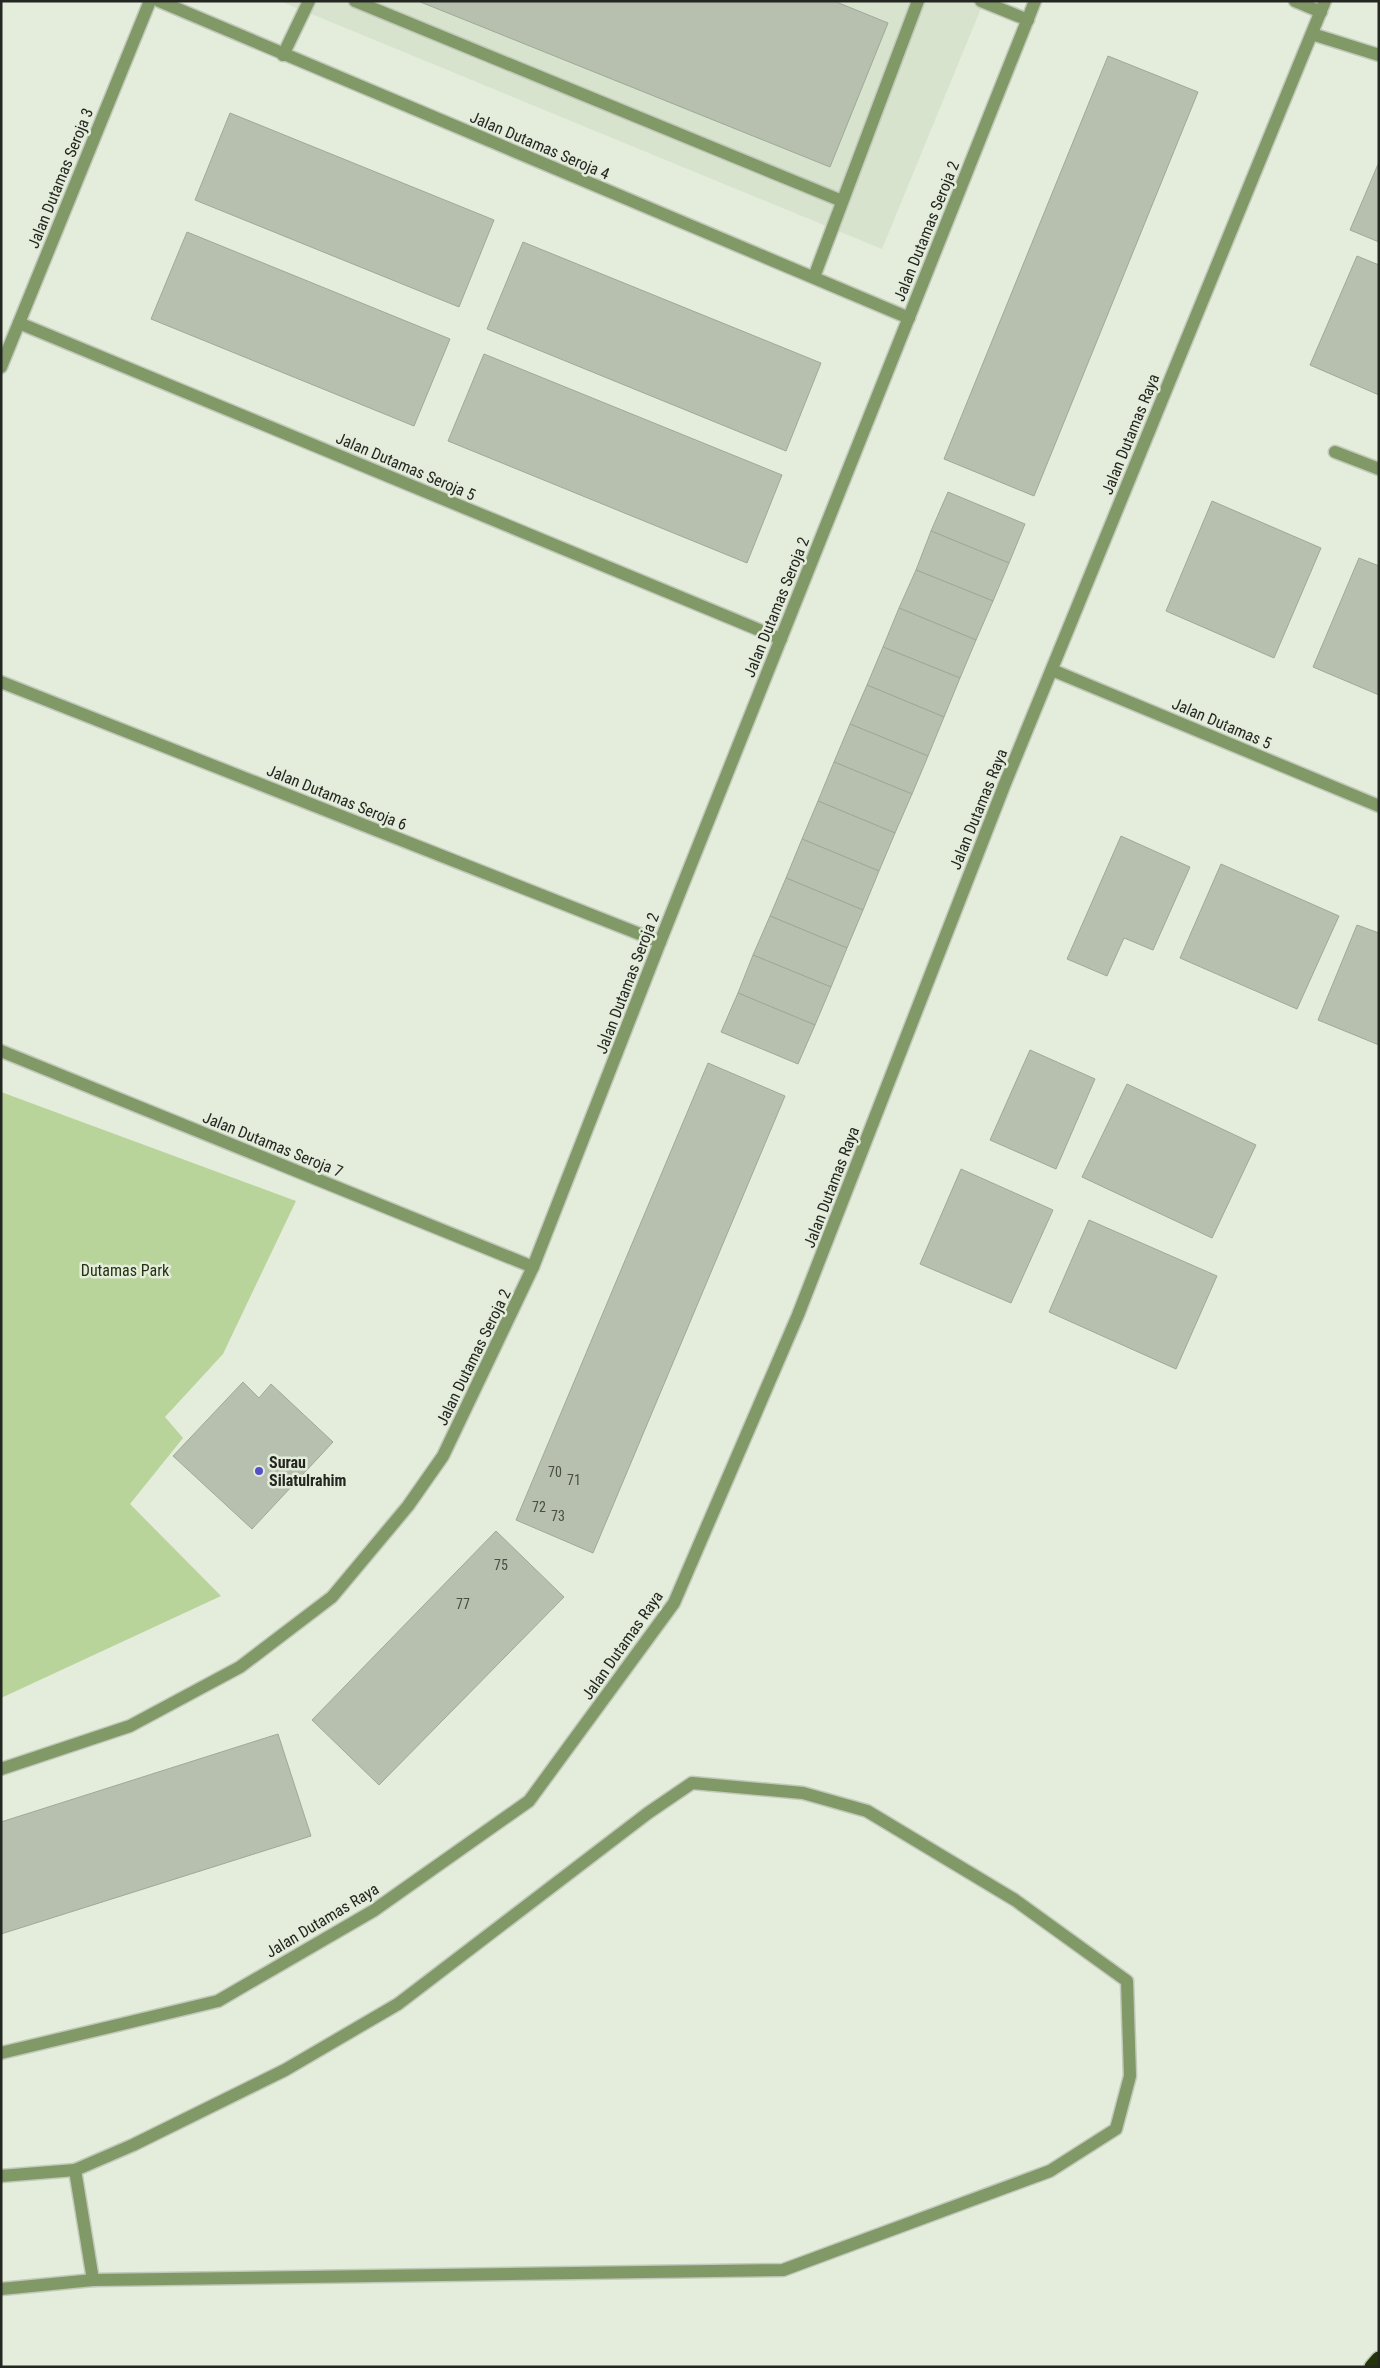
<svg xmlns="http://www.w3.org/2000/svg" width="1380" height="2368" font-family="'Roboto Condensed',sans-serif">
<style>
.built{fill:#d7e3cc}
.green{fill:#b8d49b}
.building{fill:#b7bfaf;stroke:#a0a898}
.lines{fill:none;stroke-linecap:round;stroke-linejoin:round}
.minor-casing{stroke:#c1c9ba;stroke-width:15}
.highway-casing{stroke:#c1c9ba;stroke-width:18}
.minor{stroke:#819966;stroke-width:12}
.highway{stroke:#24350c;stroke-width:15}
.poi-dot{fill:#5451c8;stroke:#e4ecdb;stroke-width:2}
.labels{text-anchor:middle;stroke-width:5;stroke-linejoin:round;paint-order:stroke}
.number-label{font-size:14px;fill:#494d44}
.street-label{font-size:16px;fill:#242721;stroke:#e4ecdb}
.park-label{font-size:16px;fill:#253313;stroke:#e4ecdb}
.poi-label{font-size:16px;font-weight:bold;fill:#242721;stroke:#e4ecdb;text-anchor:start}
</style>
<rect width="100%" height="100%" fill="#e4ecdb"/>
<path class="built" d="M280,1H984L882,249Z"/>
<path class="green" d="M1,1092L296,1201L223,1354L165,1417L183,1438L130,1504L221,1596L1,1698Z"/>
<g class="building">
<path d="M418,1H834L888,23L830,167Z"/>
<path d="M1108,56L1198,92L1034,496L944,459Z"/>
<path d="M230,113L494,220L459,307L195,200Z"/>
<path d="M1379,162V242L1350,230Z"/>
<path d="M187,232L450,339L414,426L151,319Z"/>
<path d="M523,242L821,363L786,451L487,329Z"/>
<path d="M1357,256L1379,265V395L1310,365Z"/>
<path d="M484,354L782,475L747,563L448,441Z"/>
<path d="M948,492L1025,524L1009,563L931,531Z"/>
<path d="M1212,501L1321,548L1274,658L1166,611Z"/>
<path d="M931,531L1009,563L993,601L916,570Z"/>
<path d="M1359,558L1379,566V695L1313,667Z"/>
<path d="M916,570L993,601L976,640L899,608Z"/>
<path d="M899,608L976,640L960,678L883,647Z"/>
<path d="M883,647L960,678L944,717L867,685Z"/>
<path d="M867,685L944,717L928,756L850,724Z"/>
<path d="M850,724L928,756L912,794L834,762Z"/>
<path d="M834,762L912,794L895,833L818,801Z"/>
<path d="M818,801L895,833L879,871L802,839Z"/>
<path d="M1121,836L1190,867L1153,950L1124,938L1107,976L1067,959Z"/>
<path d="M802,839L879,871L863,910L786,878Z"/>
<path d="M1221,864L1339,916L1297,1009L1180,958Z"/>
<path d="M786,878L863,910L847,948L770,916Z"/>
<path d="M770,916L847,948L831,987L753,955Z"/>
<path d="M1357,925L1379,933V1045L1318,1020Z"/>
<path d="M753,955L831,987L815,1025L738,993Z"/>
<path d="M738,993L815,1025L798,1064L721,1032Z"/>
<path d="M1030,1050L1095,1079L1056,1169L990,1140Z"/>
<path d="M708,1063L785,1096L593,1553L516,1520Z"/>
<path d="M1127,1084L1256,1145L1212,1238L1082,1177Z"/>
<path d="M961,1169L1053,1210L1011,1303L920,1264Z"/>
<path d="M1089,1220L1217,1276L1176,1369L1049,1312Z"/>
<path d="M243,1382L259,1398L271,1384L333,1442L252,1529L173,1456Z"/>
<path d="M496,1531L564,1597L379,1785L312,1720Z"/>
<path d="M278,1734L311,1836L1,1934V1822Z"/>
</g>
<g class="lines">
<defs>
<g id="minor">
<path d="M159,1L909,318"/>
<path d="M355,1L842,201"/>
<path d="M981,1L1028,20"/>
<path d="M1295,1L1321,12"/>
<path d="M1312,34L1379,55"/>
<path d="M283,55L309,1"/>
<path d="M814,277L918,1"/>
<path d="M19,323L781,639"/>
<path d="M1,367L150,1"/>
<path d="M1335,452L1379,469"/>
<path d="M1052,670L1379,806"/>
<path d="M1,682L660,942"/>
<path d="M1,1051L533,1267"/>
<path d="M1,1769L130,1726L240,1667L332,1597L408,1506L443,1456L533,1267L660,942L1035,1"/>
<path d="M1,2053L218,2001L373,1911L529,1801L674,1603L798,1315L1004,786L1325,1"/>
<path d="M1,2176L75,2170L93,2280"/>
<path d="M1,2289L93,2280L783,2270L1050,2171L1116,2129L1130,2076L1127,1981L1015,1900L867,1811L803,1793L692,1783L648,1813L398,2004L285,2070L133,2145L75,2170"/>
</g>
<path id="highway" d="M1372,2367L1379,2359"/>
</defs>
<use href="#minor" class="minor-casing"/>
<use href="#highway" class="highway-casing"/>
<use href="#minor" class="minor"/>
<use href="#highway" class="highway"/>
</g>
<circle class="poi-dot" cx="259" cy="1471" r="5"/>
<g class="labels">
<g class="number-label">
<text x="555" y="1477">70</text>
<text x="574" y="1485">71</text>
<text x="539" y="1512">72</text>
<text x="558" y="1521">73</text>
<text x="501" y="1570">75</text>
<text x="463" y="1609">77</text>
</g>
<g class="street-label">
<text transform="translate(540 145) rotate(23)" y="6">Jalan Dutamas Seroja 4</text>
<text transform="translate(60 178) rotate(-68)" y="6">Jalan Dutamas Seroja 3</text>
<text transform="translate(926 231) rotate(-68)" y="6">Jalan Dutamas Seroja 2</text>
<text transform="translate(1130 434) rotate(-68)" y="6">Jalan Dutamas Raya</text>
<text transform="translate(406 466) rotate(23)" y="6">Jalan Dutamas Seroja 5</text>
<text transform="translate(776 607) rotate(-68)" y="6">Jalan Dutamas Seroja 2</text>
<text transform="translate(1222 723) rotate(23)" y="6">Jalan Dutamas 5</text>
<text transform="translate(337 797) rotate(22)" y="6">Jalan Dutamas Seroja 6</text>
<text transform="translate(978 809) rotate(-68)" y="6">Jalan Dutamas Raya</text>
<text transform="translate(627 983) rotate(-69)" y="6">Jalan Dutamas Seroja 2</text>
<text transform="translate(273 1144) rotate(22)" y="6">Jalan Dutamas Seroja 7</text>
<text transform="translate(831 1187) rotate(-69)" y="6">Jalan Dutamas Raya</text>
<text transform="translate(473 1357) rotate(-64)" y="6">Jalan Dutamas Seroja 2</text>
<text transform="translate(622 1645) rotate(-55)" y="6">Jalan Dutamas Raya</text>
<text transform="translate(322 1920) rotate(-31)" y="6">Jalan Dutamas Raya</text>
</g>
<g class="park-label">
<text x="125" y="1276">Dutamas Park</text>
</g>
<g class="poi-label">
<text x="269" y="1468">Surau<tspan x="269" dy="18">Silatulrahim</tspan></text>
</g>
</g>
<rect width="1380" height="2368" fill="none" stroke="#242721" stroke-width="5"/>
</svg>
